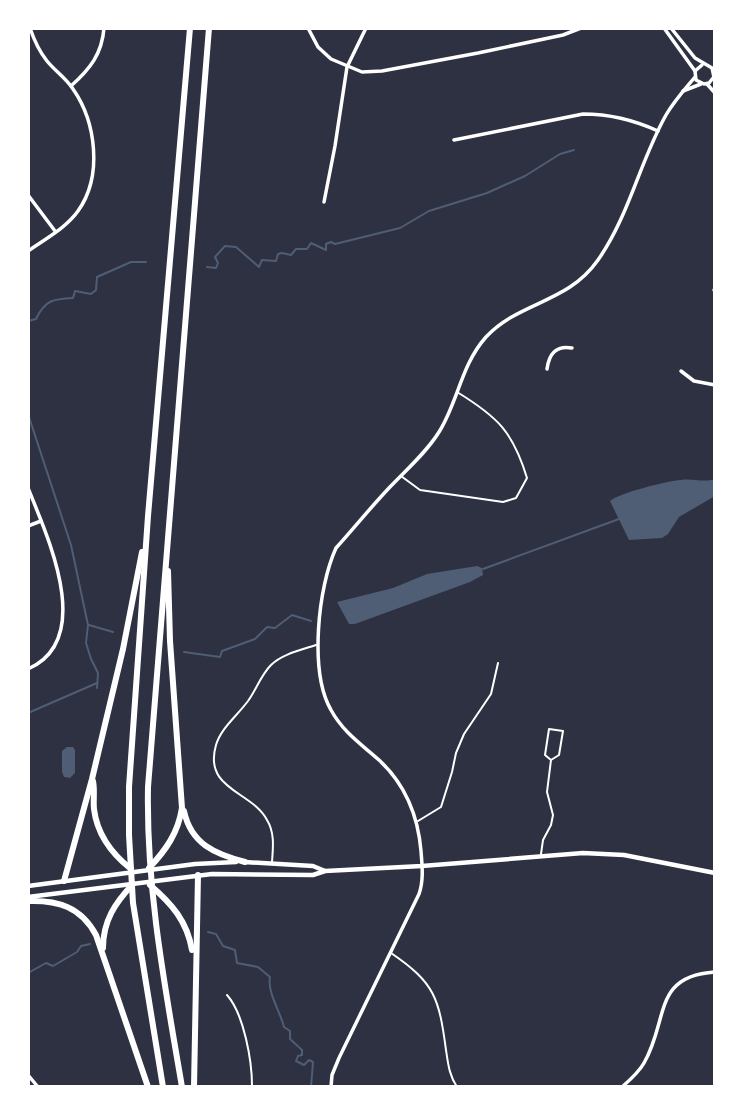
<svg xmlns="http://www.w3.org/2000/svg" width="743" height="1115" font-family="Mulish,sans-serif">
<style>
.water{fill:#4f5d75}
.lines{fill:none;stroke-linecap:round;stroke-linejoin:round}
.stream{stroke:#4f5d75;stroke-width:2}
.service{stroke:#fff;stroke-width:2}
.minor{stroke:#fff;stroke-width:3.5}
.tertiary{stroke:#fff;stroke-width:3.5}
.secondary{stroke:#fff;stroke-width:4.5}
.motorway{stroke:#fff;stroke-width:6}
</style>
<rect width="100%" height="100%" fill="#2d3142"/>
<g class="water">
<path d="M715,479V496L679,517L668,534L662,538L629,540L610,501C619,493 667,481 681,480C692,478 704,483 715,479Z"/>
<path d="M477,566L482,568L483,575L470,582L355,624H349L337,602L393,588L427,574Z"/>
<path d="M67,747H73L75,750V773L70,778L64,777L62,772V751Z"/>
</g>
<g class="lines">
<g class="stream">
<path d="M207,267L216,268L218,263L215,257L225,246L236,247L259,267L262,260L276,261L278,254L282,253L291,255L296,249H307L311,243L326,250V244L331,242L335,244L400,228L429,211L487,193L525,176L560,154L574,150"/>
<path d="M28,321L36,319C45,300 53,299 73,298L75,291L91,294L96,290L97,277L131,262H146"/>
<path d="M28,414L71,545L88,625L86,643L91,659L98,673L97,688"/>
<path d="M483,569L619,519"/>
<path d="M89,625L113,632"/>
<path d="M184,652L220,657L222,651L255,639L267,627L275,628L292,615L311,621"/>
<path d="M28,713L97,683"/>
<path d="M208,932L216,934L223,946L235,950L237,963L258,967L270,977C267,992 280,1011 284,1027L290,1031V1039L302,1050V1055L298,1056L296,1061L304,1065L309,1060L313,1062L311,1087"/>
<path d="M28,973L46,963L53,966L77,952L81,946L90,944"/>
</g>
<g class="service">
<path d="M401,476L420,490L503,502L516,498L527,478C513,432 498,417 457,392"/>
<path d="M418,821L441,807L452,772L456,753L464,734L491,694L498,663"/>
<path d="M541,854L543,840L551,825L553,815L547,792L551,760L545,755L549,729L563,731L559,755L551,760"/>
<path d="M272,862C273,848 275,833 267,820C252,791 203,790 216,745C221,728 237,716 248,701C256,690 261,675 271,665C282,654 301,650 316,645"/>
<path d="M391,953C435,983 439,998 446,1050C448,1063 449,1075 457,1087"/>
<path d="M227,995C244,1014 252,1061 252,1086L256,1087"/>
</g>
<g class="minor">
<path d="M308,28L318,47L331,59L362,72L382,71L478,53L563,35L581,28"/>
<path d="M71,86C90,69 102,54 104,28"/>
<path d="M683,91L701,84"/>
<path d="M454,140L583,114C609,114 634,120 658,131"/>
<path d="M28,195L55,231"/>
<path d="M324,202L335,146L347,67L366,28"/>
<path d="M28,251C45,239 66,228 78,211C103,176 96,122 73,89C66,78 55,71 47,61C39,51 34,40 30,28"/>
<path d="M714,290H715"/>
<path d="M547,369C549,354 556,345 572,348"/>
<path d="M681,371L694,381L715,385"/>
<path d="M28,488C47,536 96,639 28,669"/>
<path d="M28,526L41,521"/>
<path d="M28,1075L38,1087"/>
<path d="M331,1087L332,1075L339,1058L419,894C424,880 422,865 421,851C418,816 405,784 379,760C361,744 343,732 331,710C309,672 318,587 336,548C354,528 371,507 389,488C406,470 426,453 439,432C458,402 461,365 486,337C520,301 567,304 598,260C629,216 640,161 666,115C674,101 685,89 695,77"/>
<path d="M622,1087C630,1080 639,1072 644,1063C669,1020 652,976 715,972"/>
</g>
<g class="tertiary">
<path d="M664,28L695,71"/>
<path d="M671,28L695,58L712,68L715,82"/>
<path d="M702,65L695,71L696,80L704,84L709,83L713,78"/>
<path d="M707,84L715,93"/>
</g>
<g class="secondary">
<path d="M244,862L313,866L325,871"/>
<path d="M28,886L195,864L236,862"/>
<path d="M28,897L212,874L313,875L325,871L422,866L583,853L624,855L715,873"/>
</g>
<g class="motorway">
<path d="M93,781C95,791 93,800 94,809C97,834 112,854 131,869"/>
<path d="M184,811C191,844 215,854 245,862"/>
<path d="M149,868C166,850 178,833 182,808L170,641L168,571"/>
<path d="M64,881L92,779L123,649L142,552"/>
<path d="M150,885C172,904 187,921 192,950"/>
<path d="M28,901C58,900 81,907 96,935L148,1087"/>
<path d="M103,948C103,921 115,903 133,884"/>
<path d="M163,1087L133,903L129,835V787L148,516L190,28"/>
<path d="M182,1087C165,987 146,889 148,787L209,28"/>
<path d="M194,1087L198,875"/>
</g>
</g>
<rect width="743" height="1115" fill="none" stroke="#ffffff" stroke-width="60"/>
</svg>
